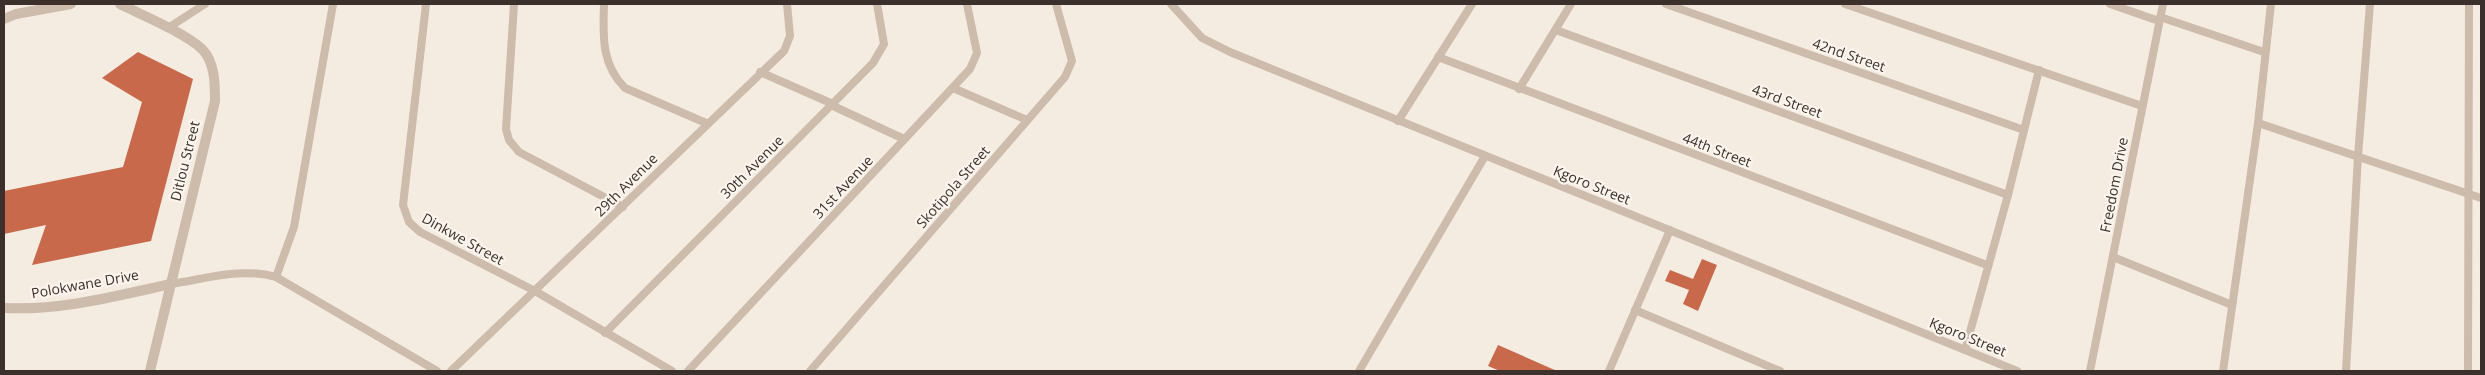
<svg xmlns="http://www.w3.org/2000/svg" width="2485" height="375" font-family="'Open Sans',sans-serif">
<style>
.building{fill:#c8694b}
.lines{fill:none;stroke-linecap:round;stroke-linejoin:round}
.minor{stroke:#cdbbac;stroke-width:8}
.tertiary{stroke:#cdbbac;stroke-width:10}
.labels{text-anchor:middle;stroke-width:4.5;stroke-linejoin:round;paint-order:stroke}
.street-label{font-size:14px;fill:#3b302b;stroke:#fbf5ee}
</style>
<rect width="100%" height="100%" fill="#f4ebe1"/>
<g class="building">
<path d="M138,52L193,79L151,241L32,265L46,225L4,234V191L123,167L142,102L102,78Z"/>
<path d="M1702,259L1717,265L1698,311L1683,304L1689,290L1665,281L1670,270L1693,279Z"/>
<path d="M1498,345L1557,371H1500L1488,366Z"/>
</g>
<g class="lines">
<g class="minor">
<path d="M426,4L403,205L409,222L420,232L535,291L672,371"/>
<path d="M514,4L506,129L509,140L519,152L623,207"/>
<path d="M604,4C603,36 601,64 625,88L706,123"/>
<path d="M1171,4L1202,38L1230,52L2017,371"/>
<path d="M1666,4L2024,130"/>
<path d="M1845,4L2142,106"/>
<path d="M2110,4L2159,21"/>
<path d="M2160,17L2264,52"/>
<path d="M168,28L205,4"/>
<path d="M1556,30L2008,195"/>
<path d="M1438,57L1987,265"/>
<path d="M760,72L833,104"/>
<path d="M953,88L1027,120"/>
<path d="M1519,89L1571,4"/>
<path d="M831,105L904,139"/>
<path d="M1398,121L1472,4"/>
<path d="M2258,123L2481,198"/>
<path d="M2113,257L2232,305"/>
<path d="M276,277L294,227L333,4"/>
<path d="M171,284C205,279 242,267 276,277L437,371"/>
<path d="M1635,310L1780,371"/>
<path d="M605,333L873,63L884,44L877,4"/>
<path d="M1965,350L2008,195L2039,70"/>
<path d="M451,371L784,51L790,36L787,4"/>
<path d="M688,371L970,69L977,53L967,4"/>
<path d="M810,371L1065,77L1072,61L1056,4"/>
<path d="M1359,371L1485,156"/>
<path d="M1609,371L1670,230"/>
<path d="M2090,371L2163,4"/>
<path d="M2223,371L2258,123L2271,4"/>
<path d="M2346,371L2358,156L2370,4"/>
<path d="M2468,371L2469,4"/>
</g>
<g class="tertiary">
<path d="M120,4C142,15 185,33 202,49C215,62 215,84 215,101L150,371"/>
<path d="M4,19L16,14L71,4"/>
<path d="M4,308C61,311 115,296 171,284"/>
</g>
</g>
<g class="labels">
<g class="street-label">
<text transform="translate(1849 55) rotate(19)" y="5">42nd Street</text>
<text transform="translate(1787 101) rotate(20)" y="5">43rd Street</text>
<text transform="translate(1717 150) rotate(21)" y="5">44th Street</text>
<text transform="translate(185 161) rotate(-76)" y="5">Ditlou Street</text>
<text transform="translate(752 167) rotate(-45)" y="5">30th Avenue</text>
<text transform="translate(626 185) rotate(-45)" y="5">29th Avenue</text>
<text transform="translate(1592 185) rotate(22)" y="5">Kgoro Street</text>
<text transform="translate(2114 185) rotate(-79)" y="5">Freedom Drive</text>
<text transform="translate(843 187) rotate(-47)" y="5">31st Avenue</text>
<text transform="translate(953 187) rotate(-49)" y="5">Skotipola Street</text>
<text transform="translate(463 239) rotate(29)" y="5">Dinkwe Street</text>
<text transform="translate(85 284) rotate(-10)" y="5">Polokwane Drive</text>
<text transform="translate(1968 337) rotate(22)" y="5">Kgoro Street</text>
</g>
</g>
<rect width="2485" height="375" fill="none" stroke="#3b302b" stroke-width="10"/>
</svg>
